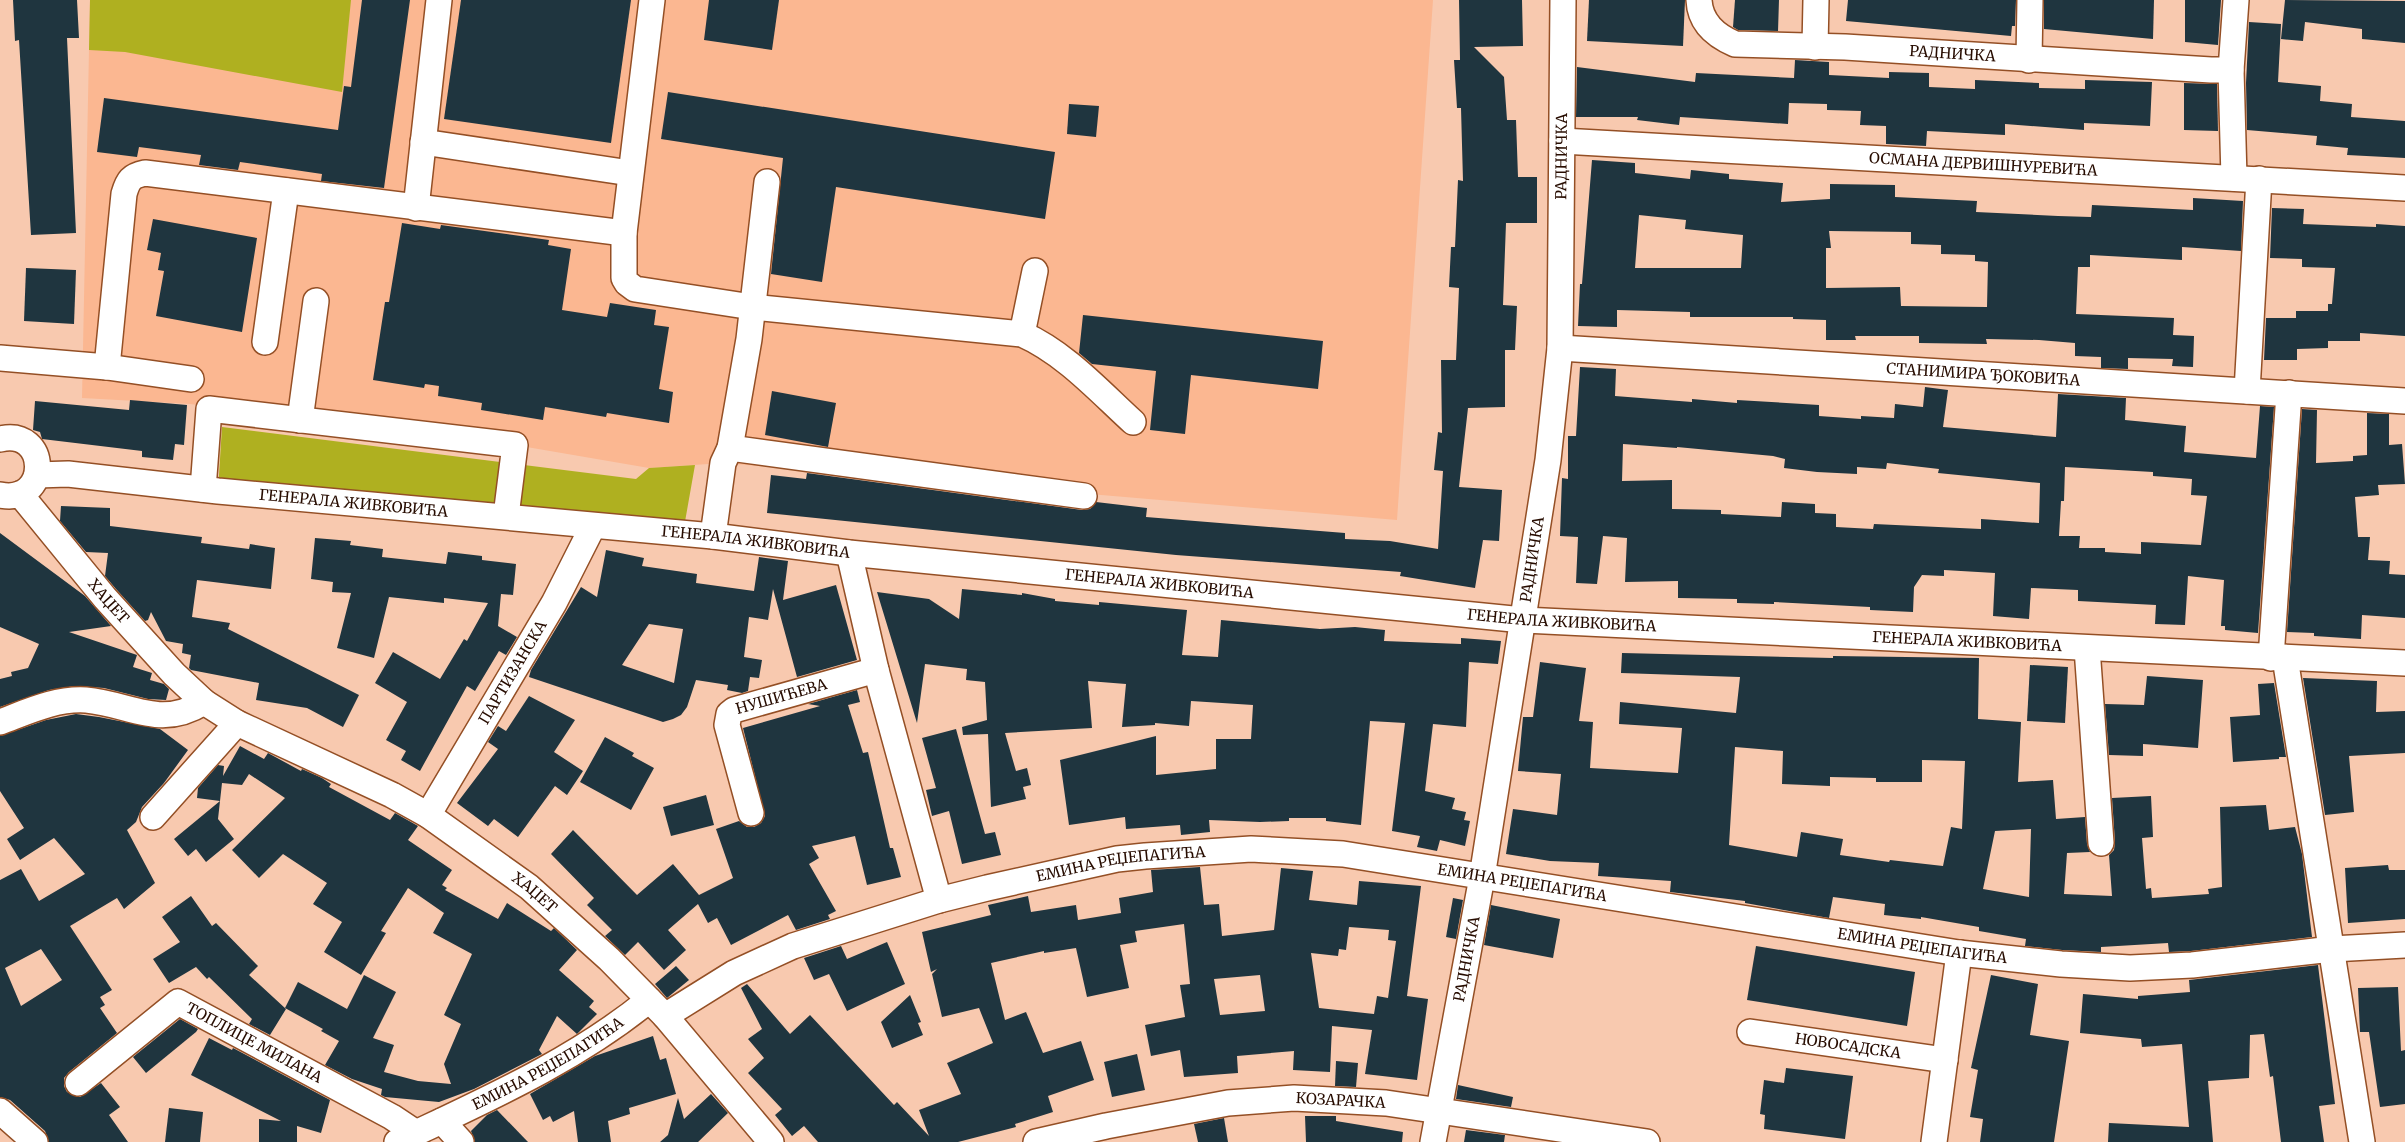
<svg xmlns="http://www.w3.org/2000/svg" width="2405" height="1142" font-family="Merriweather,serif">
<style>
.built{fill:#fbb791}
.green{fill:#afb020}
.building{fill:#1f353f;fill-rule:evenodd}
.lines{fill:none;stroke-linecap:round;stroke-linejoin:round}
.minor-casing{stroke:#944f25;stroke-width:28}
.minor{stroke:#fff;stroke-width:25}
.labels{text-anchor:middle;stroke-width:5;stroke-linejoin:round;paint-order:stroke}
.street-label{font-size:15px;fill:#270c00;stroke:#f8c9af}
</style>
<rect width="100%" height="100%" fill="#f8c9af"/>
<path class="built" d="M90,0H1433L1397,520L723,463L649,468L515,445L190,404L82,398Z"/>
<g class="green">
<path d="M90,0H351L342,92L125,52L89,50Z"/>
<path d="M222,427L636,479L649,468L695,465L683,533L218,491Z"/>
</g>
<g class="building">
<path d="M13,0H77L79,38H67L76,233L31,235L19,40L15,41Z"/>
<path d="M362,0H410L384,188L321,181L322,174L240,162L238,170L199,165L201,155L139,147L137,157L97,152L104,98L338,130L344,86L351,87Z"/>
<path d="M461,0H631L611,143L444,119Z"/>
<path d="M709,0H779L772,50L704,40Z"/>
<path d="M1459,0H1522L1523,46L1474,47L1504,77L1507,120H1516L1518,177H1537V223H1506L1503,305L1517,306L1515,350H1505V407L1468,408L1459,487L1502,490L1499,541L1483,540L1475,588L1400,576L1401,572L1176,555L767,513L771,475L806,479L807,473L1082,510L1090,509L1096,502L1147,508L1146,517L1345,533V539L1390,541L1438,549L1443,471L1434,470L1438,432L1442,433L1441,360H1456L1459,288L1449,287L1451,247H1455L1458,180L1463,181L1461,108H1457L1454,60H1460Z"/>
<path d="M1589,0H1685L1683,46L1587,41Z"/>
<path d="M1735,0H1779L1778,31L1738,30L1733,27Z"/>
<path d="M1848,0H2016L2015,26H2012L2011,36L1846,21Z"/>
<path d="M2044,0H2154L2153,39L2044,29Z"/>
<path d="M2185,0H2221L2218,45L2185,42Z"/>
<path d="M2285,0L2405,1V43L2362,39V29L2305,22L2303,41L2281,39Z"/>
<path d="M2249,22L2281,24L2278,82L2321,86L2320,101L2352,104L2351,117L2405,121V158L2347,155L2348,148L2316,145L2317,136L2247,130L2246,83Z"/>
<path d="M1795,60L1829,62V75L1889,78V72L1929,73V87L1975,89V80L2039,83V88L2085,89V80L2152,82L2150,126L2084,123V130L2005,124V135L1927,131L1926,146L1886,144V126L1860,125L1861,111L1827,110V104L1789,103L1788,124L1680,117L1679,125L1637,120L1638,117H1576L1577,67L1695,82L1696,73L1794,78Z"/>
<path d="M2184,83L2217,84L2218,131L2184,130Z"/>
<path d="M668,92L1055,152L1045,219L836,187L822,282L771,274L783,158L661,139Z"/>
<path d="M1069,104L1099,106L1096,137L1067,134Z"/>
<path d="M1592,160L1635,163V173L1690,179L1691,170L1729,174V179L1783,183L1781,202L1830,199V184L1895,185V197L1977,201L1976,212L2058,216L2091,217L2092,205L2193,210V198L2243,201L2241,251L2182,247V260L2090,255V267H2078L2076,314L2174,318L2173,335L2194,336L2193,367L2172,366L2173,359L2128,358V369L2101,368V357L2075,356V343L2039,340L1986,339L1987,344L1919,343V336H1855L1856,340H1826V320L1793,319V317H1690V312L1617,310V327L1578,326L1580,284H1582ZM1639,215L1686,220L1685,229L1743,235L1741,268H1635ZM1829,231L1911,232V244L1941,245V254L1975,255V261L1988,262L1987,307L1901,306L1900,287L1826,288V248H1831Z"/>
<path d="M2272,208L2304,209L2303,224L2376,227V224L2405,226V336L2360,333V341H2328V348L2297,349V360H2264L2266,318H2296V311H2328V304H2332L2335,268L2302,267V259L2270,258Z"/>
<path d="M153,219L257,238L242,332L156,316L164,271L158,270L161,253L147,250Z"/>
<path d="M402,223L440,229L441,225L549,240L548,245L571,249L562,310L607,317L610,303L656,310L654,325L669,327L659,389L673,392L669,423L607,413L606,417L545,407L543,420L481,410L482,403L438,396L439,386L425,384L424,388L373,380L385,302H389Z"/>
<path d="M26,268L76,270L74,324L24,321Z"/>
<path d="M1083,315L1323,341L1318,389L1191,375L1185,434L1150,430L1156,371L1092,364L1079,353Z"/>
<path d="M1580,367L1616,369L1615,396L1692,402V399L1737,403V400L1819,405V416L1861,419V416L1894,418L1895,404L1923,407L1925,387L1948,390L1943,427L2056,437L2058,394L2126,398L2125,420L2186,426L2184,452L2256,458L2260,406L2274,407L2258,633L2225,630V626H2221L2224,580L2188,576L2185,625L2155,624L2156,605L2078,601V590L2031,588L2029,619L1993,616L1995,573L1944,570V576L1922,575L1914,587L1913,612L1870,610V607L1774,602V604L1737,603V599L1678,598V581L1625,582L1627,538L1603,536L1597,584L1576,583L1578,537L1560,536L1562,478L1568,479V436H1576ZM1623,444L1677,448V447L1773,456L1785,459L1784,468L1817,472L1857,474V467L1886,469L1887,463L1939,469L1938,473L2040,483L2039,523L1981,519V529L1874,524L1873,529L1836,527V514L1815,513V504L1782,502L1781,517L1721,514V510L1672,509V480L1622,481ZM2065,467L2153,472V476L2192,479L2191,495L2207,496L2201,545L2141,542V554L2105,552V548H2079L2080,536H2059L2061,501H2064Z"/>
<path d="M772,391L836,403L828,447L765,435Z"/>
<path d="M130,400L187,405L184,445L175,444L173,460L142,457V451L42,439L40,432L33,430L35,401L129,410Z"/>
<path d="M2302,409L2317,410L2316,463L2353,461V456L2367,455V413L2389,414V445L2402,444L2405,484L2378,485L2379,495L2355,497L2358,537H2370L2368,560L2390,561L2389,574L2405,575V618L2362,615L2361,639L2314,636V633L2287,632Z"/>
<path d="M61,506L110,508V526L202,537L201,543L249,549L250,544L275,548L271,589L197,580L192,617L230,623L228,629L359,695L343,727L307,708L256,700L259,683L191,670L189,668L191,655L182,653L183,644L166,641L151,612L148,620L145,621L116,589L105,576L108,553L86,552L60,521Z"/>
<path d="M0,533L85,596L111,626L69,632L137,655L133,667L152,673L150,680L164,684L169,689L166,700L148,699L104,688L75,686L49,690L0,707V679L12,676L11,672L28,668L39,644L0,627Z"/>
<path d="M315,538L351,541L350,545L383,549L382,557L446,564L448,552L482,556V560L516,564L513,595L501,594L498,626L517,637L506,655L499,651L475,691L467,686L420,771L401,760L406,751L386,740L407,702L375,683L393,652L440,679L464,639L467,641L488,603L444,598V603L389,597L374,658L337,648L351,593L332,592L333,582L311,579Z"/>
<path d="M606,550L644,558L642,566L697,574L696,583L754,591L759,557L788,561L783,600L836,585L857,660L797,677L773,589L768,620L749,617L744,657L762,660L759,678L750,677L748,691L742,693L727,690L728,685L696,680L687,707L681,715L673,719L663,722L529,677L531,670L581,587L597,597ZM649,624L683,629L674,683L622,665Z"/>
<path d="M962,589L1022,595V593L1055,599V601L1099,605V602L1187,610L1182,655L1218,657L1221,620L1320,629L1355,627L1385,630L1384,641L1461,644V638L1501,641L1498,664L1469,662L1466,727L1433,724L1425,791L1455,798L1452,809L1466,812L1464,820L1470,821L1465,846L1440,840L1437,851L1417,847L1420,836L1392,831L1405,723L1370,721L1361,825L1326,821V818H1289V821L1260,822L1209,820L1210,832L1181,835L1180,825L1126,829L1125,817L1069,825L1060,760L1156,736V775L1216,769V739H1251L1253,705L1191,701L1189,726L1155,723V725L1122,727L1126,684L1088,681L1092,728L1005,733L1016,771L1027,768L1031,785L1023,787L1026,799L991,807L988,734L963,735L962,727L987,720L985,682L966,680L967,669L925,664L917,723L877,592L929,599L959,619Z"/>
<path d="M1622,653L1833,658V656L1979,658L1978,719L2021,722L2018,782L2053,780L2056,819L2085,817L2087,844L2090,852L2067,853L2064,894L2112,896L2109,855L2114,850L2115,842L2112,798L2151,796L2153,837L2142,838L2146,889L2151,888L2152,898L2209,894L2208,889L2222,887L2220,807L2266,805L2269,830L2295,827L2302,854L2312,937L2191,951L2169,952L2168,943L2101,947V952L2062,950L2025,946L2026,939L1979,931V927L1921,917V919L1884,915L1885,904L1833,897L1829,918L1745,903V901L1670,892L1671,881L1598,876L1599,863L1550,861L1506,854L1513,809L1557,815L1561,774L1518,771L1523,717H1533L1540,662L1586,668L1579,721L1593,722L1590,768L1678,773L1682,728L1619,724L1620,702L1736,713L1740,677L1621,673ZM1735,747L1783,751L1782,784L1830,786V777L1876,778V782H1922V760L1965,761L1962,829L1951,827L1943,866L1890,860L1889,862L1840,855L1843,839L1801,832L1797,857L1729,845ZM2031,829L2029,897L1983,889L1995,831Z"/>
<path d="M2030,665L2068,667L2065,723L2027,721Z"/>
<path d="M2147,676L2203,680L2198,748L2143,744V756L2109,755L2105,704L2144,705Z"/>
<path d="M2303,678L2377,681L2376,712L2405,711V753L2349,756L2354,812L2325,815Z"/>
<path d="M2274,683L2286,757H2279V759L2233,762L2230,717L2260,715L2258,684Z"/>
<path d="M857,690L860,702L848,705L863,753L868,752L890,848H893L901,877L867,885L855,836L812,846L819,858L809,864L836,911L828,915L830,919L796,930L788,915L731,945L717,918L708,923L698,904L668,930L686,950L664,970L638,942L625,955L605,936L612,930L587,905L594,898L551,854L573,830L637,895L673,864L699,895L733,878L716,829L739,821L747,827H754L761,823L765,816L743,728L820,706L808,704Z"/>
<path d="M529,696L575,720L554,752L583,771L567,795L555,786L518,837L494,819L488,826L457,803L498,749L488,742L498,726L506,731Z"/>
<path d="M76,714L99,717L160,729L188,750L164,783L142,807L136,822L127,830L155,883L124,909L117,898L70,926L112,990L100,997L105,1005L100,1008L117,1033L69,1072L64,1078V1086L67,1092L80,1097L101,1083L120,1107L109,1115L128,1142H49L45,1131L10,1100L0,1097V880L21,869L39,901L85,874L54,838L20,860L7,839L24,828L0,791V736L46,720ZM41,949L62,980L21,1006L5,968Z"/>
<path d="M956,729L985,834L995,832L1001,855L962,864L949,811L932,816L926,790L936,788L922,738Z"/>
<path d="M605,737L634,753L632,756L654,768L631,810L580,782Z"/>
<path d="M240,746L264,759L268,753L301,771L302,769L322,778L331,784L329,787L390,820L395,813L418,826L408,840L452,870L442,885L447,888L445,890L498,919L507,903L551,931L554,928L577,950L559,970L594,1001L589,1007L597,1014L577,1034L557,1016L539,1050L542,1054L474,1089L439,1102L385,1097L381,1095L382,1089L352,1079L325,1065L339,1041L321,1031L323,1029L285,1008L298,982L347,1009L364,975L396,992L373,1038L394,1045L384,1072L418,1081L451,1084L444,1064L461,1024L444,1015L472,954L433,933L444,913L408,888L381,931L386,933L361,975L324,952L342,922L313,904L327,883L283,854L259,878L232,850L285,798L249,774L242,785L222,783L218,819L234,839L206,862L196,849L188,856L174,839L220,801L197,798L198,788L218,765L224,766L223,776Z"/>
<path d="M706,795L714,825L671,836L663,807Z"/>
<path d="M2388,865L2389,870H2405V919L2348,923L2345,868Z"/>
<path d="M1200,867L1204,905L1219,904L1222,936L1274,930L1281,868L1313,871L1309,900L1357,905L1359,881L1421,886L1407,996L1428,999L1417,1080L1365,1074L1372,1030L1332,1026L1330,1072L1293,1070L1294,1051L1237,1056L1238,1073L1184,1077L1180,1050L1151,1056L1145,1025L1185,1017L1180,985L1190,984L1184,924L1135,931L1137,942L1120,945L1129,988L1087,997L1076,948L1044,953V951L991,963L1005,1020L1026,1012L1043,1053L1081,1041L1094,1080L1048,1096L1053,1112L1015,1124L1016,1127L958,1142H818L804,1126L792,1136L775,1115L782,1109L748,1073L764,1058L748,1039L762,1029L741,988L747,984L790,1034L810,1015L894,1105L897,1102L929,1136L919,1110L961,1094L947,1063L993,1043L979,1008L942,1017L932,974L937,969L931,972L922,932L991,915L988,905L1028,896L1031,912L1076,905L1078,920L1121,913L1119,898L1153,892L1151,870ZM1349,927L1389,930L1388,940L1396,941L1388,998L1377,996L1374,1014L1319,1008L1311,953L1338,956L1339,949L1346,950ZM1260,975L1265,1011L1220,1015L1214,979Z"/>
<path d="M191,896L212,926L216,923L258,966L249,975L286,1009L270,1035L249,1024L252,1019L209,977L207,979L196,967L169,983L153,959L180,942L162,917Z"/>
<path d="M1453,898L1463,900L1456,939L1446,937Z"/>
<path d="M1491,905L1560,919L1553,958L1484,945Z"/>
<path d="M887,942L905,984L847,1011L829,974L814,980L804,958L841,946L847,959Z"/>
<path d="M1756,946L1915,972L1907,1026L1747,1000Z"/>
<path d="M2318,965L2335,1104L2319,1106L2324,1142H2281L2273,1076L2270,1077L2264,1034L2250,1035L2249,1078L2208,1081L2213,1142H2108L2109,1123L2189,1127L2182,1044L2142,1047L2141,1039L2080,1033L2083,994L2138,999V996L2190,992L2189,980Z"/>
<path d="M676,966L689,980L667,998L655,984Z"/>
<path d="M1991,975L2038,984L2030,1035L2069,1041L2054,1142H1980L1983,1119L1970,1117L1978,1070L1971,1068Z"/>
<path d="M2398,987L2401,1051L2405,1050V1104L2380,1107L2369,1032H2360L2358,988Z"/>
<path d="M910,995L921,1022L918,1023L923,1035L892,1048L881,1022Z"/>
<path d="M180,1019L198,1029L196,1032L146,1073L133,1057Z"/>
<path d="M653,1036L660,1060L666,1058L676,1094L629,1108L630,1114L608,1121L611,1142H578L574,1111L553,1122L550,1116L543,1120L530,1094L595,1056Z"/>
<path d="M209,1038L232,1050L233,1048L330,1100L321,1133L297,1126V1142H259V1119L281,1121L191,1075Z"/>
<path d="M1137,1054L1145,1090L1112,1097L1104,1062Z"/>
<path d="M1336,1061L1358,1063L1356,1087L1335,1086Z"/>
<path d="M1786,1068L1853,1076L1845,1139L1764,1129L1765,1115L1760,1114L1764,1080L1784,1083Z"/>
<path d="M1458,1085L1513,1097L1511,1107L1456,1099Z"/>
<path d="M711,1094L728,1113L698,1142H660L668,1135L678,1098L684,1119Z"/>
<path d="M169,1108L203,1112L200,1142H165Z"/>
<path d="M497,1110L528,1142H475L471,1131L487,1115Z"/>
<path d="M1305,1116H1336V1121L1403,1132L1402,1142H1306Z"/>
<path d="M1224,1118L1228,1142H1198L1194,1124Z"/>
<path d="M1466,1130L1505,1135L1504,1142H1464Z"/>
</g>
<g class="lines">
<defs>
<g id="minor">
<path d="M652,0L624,233V278L627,283L635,289L752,307L1022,334C1065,353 1099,391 1133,422"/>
<path id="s1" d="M1699,0C1700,23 1716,36 1735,44L1845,47L2211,70H2231L2236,0"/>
<path d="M1815,47L1816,0"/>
<path d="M2029,60L2030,0"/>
<path d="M2231,70L2234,178"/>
<path id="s2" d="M1562,141L2405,188"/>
<path d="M423,142L630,173"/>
<path d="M416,208L439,0"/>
<path d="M1022,334L1035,271"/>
<path d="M265,342L286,191"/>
<path id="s3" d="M1560,348L2405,401"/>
<path d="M0,358L107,367L191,379"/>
<path d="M107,367L124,194C128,180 131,176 145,173L624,233"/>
<path d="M2247,391L2259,179"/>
<path d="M300,420L316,301"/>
<path d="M0,439C49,427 51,505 0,495"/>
<path d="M730,448L1084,496"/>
<path id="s4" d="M37,475L68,474L218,491L713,536L849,553L1523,620L2405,663"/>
<path d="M203,489L209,409L515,445L506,516"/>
<path id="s5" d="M20,494L105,598L174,674L204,702L237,723L392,795L428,815L529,887L609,959L665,1016L771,1142"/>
<path d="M713,536L723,463L730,448L749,339L767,182"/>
<path d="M849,553L876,670L939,900"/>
<path d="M2087,648L2101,843"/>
<path d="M2271,658L2289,393"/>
<path d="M2285,658L2362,1142"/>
<path d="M0,722C27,712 56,698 86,700C131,704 160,730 204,702"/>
<path id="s6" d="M751,813L727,725L729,714L734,710L876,670"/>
<path id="s7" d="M428,815L554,603L593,526"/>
<path d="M153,817L237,723"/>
<path id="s8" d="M665,1016L734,973L793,946L939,900L987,888L1117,859L1145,856L1251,849L1343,854L1959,953L2061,964L2130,968L2192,965L2332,949L2405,945"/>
<path id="s9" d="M1750,1032L1945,1060"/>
<path id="s10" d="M78,1083L178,1002L392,1117L416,1133"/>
<path d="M0,1111L35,1142"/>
<path d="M442,1121L461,1142"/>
<path id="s11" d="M397,1142C485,1100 573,1062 649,1000"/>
<path id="s12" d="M1036,1142L1106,1126L1228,1103L1294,1098L1386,1103L1647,1142"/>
<path id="s13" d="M1433,1142L1482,877L1548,460L1560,348L1563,0"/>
<path d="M1934,1142L1959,953"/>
</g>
</defs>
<use href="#minor" class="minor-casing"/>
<use href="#minor" class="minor"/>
</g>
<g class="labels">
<g class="street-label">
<text dy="5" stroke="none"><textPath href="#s1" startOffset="278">РАДНИЧКА</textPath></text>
<text dy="5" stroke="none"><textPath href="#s13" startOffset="996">РАДНИЧКА</textPath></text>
<text dy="5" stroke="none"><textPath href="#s2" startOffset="422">ОСМАНА ДЕРВИШНУРЕВИЋА</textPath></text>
<text dy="5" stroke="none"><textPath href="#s3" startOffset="424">СТАНИМИРА ЂОКОВИЋА</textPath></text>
<text dy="5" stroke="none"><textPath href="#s4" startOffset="318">ГЕНЕРАЛА ЖИВКОВИЋА</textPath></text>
<text dy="5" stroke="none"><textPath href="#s4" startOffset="722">ГЕНЕРАЛА ЖИВКОВИЋА</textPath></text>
<text dy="5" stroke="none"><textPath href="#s13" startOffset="591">РАДНИЧКА</textPath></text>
<text dy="5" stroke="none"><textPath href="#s4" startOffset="1128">ГЕНЕРАЛА ЖИВКОВИЋА</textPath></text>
<text dy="5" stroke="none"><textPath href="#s5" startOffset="139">ХАЏЕТ</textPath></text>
<text dy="5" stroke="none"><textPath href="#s4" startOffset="1532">ГЕНЕРАЛА ЖИВКОВИЋА</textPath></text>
<text dy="5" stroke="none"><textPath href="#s4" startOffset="1938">ГЕНЕРАЛА ЖИВКОВИЋА</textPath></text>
<text dy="5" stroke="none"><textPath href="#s7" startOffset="166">ПАРТИЗАНСКА</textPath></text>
<text dy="5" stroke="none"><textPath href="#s6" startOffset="158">НУШИЋЕВА</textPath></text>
<text dy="5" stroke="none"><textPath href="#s8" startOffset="485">ЕМИНА РЕЏЕПАГИЋА</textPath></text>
<text dy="5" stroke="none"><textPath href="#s8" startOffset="890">ЕМИНА РЕЏЕПАГИЋА</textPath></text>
<text dy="5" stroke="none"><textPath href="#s5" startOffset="661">ХАЏЕТ</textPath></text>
<text dy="5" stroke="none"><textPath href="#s8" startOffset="1295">ЕМИНА РЕЏЕПАГИЋА</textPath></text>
<text dy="5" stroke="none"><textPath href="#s13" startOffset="186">РАДНИЧКА</textPath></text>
<text dy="5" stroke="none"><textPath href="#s10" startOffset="215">ТОПЛИЦЕ МИЛАНА</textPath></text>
<text dy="5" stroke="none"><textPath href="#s9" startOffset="99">НОВОСАДСКА</textPath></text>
<text dy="5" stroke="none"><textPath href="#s11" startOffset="170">ЕМИНА РЕЏЕПАГИЋА</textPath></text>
<text dy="5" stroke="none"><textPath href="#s12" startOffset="309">КОЗАРАЧКА</textPath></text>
</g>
</g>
</svg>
